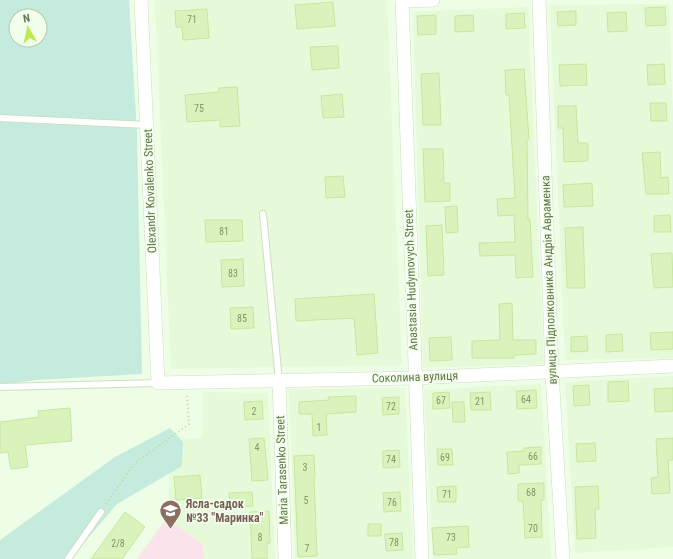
<svg xmlns="http://www.w3.org/2000/svg" width="673" height="559" font-family="'Roboto Condensed',sans-serif">
<style>
.residential{fill:#e6fada}
.education{fill:#fae3ea}
.green{fill:#c4ebde;fill-rule:evenodd}
.building{fill:#daf3bd;stroke:#c6e79d}
.lines{fill:none;stroke-linecap:round;stroke-linejoin:round}
.lane-casing{stroke:#cee0be;stroke-width:8}
.street-casing{stroke:#cee0be;stroke-width:14}
.path{stroke:#bfd9a0;stroke-width:2;stroke-dasharray:1 3;stroke-linecap:butt}
.lane{stroke:#fff;stroke-width:6}
.street{stroke:#fff;stroke-width:13}
.labels{text-anchor:middle;stroke-width:3.5;stroke-linejoin:round;paint-order:stroke}
.number-label{font-size:10px;fill:#829767}
.street-label{font-size:12px;fill:#64784a;stroke:#f3ffed}
.education-label{font-size:12px;font-weight:bold;fill:#785e54;stroke:#f3ffed;text-anchor:start}
</style>
<rect width="100%" height="100%" fill="#eefde6"/>
<g class="residential">
<path d="M155,0H387L402,365L171,369Z"/>
<path d="M669,4L673,113V358L565,360L550,5Z"/>
<path d="M528,7L544,364L423,368L413,12Z"/>
<path d="M673,376V547L575,553L565,382Z"/>
<path d="M541,384L551,559H433L424,390Z"/>
<path d="M405,388L413,559H295L289,389Z"/>
<path d="M203,392L268,393L275,559H204L203,545L167,518L172,440L202,438Z"/>
</g>
<path class="education" d="M167,518L203,545L204,559H137Z"/>
<g class="green">
<path d="M0,0H129L137,134L142,374L36,380L0,385ZM16,16H40V40H16Z"/>
<path d="M170,428L183,442L182,466L117,504L70,559H0V540L115,457Z"/>
</g>
<g class="building">
<path d="M333,2L335,26L297,29L295,5Z"/>
<path d="M665,7L666,25L646,26L645,8Z"/>
<path d="M207,9L209,38L183,40L182,27H176L175,11Z"/>
<path d="M576,11V25L558,26L557,12Z"/>
<path d="M626,12L627,31L608,32L607,13Z"/>
<path d="M524,13L525,28L506,29V14Z"/>
<path d="M436,15V34L418,35L417,16Z"/>
<path d="M473,15L474,31L455,32V16Z"/>
<path d="M338,46L339,68L312,70L310,47Z"/>
<path d="M586,64L587,85L560,86L559,65Z"/>
<path d="M664,64L665,84L648,85L647,65Z"/>
<path d="M524,69L529,139H527L528,220L530,219L533,277L516,278L515,255L480,256L479,243L515,242L514,215L498,216L497,199L515,198L509,95H506L505,70Z"/>
<path d="M439,73L441,125H423L421,74Z"/>
<path d="M237,87L240,126L220,127V120L187,122L185,95L219,92V88Z"/>
<path d="M342,94L344,117L323,118L321,96Z"/>
<path d="M650,103H666L667,121H651Z"/>
<path d="M558,106H576L578,143H588V161L564,162L563,128H558Z"/>
<path d="M423,149H443L444,183H450V201L425,202Z"/>
<path d="M660,152L661,178L668,177L669,194H646L642,153Z"/>
<path d="M343,176L345,197L326,198L325,177Z"/>
<path d="M592,183L593,206L564,207L563,185Z"/>
<path d="M457,206L458,232L446,233L445,207Z"/>
<path d="M670,215L671,232H654V216Z"/>
<path d="M205,220H242L243,241L206,242Z"/>
<path d="M442,225L444,275L428,276L426,226Z"/>
<path d="M583,227L585,288H567L565,228Z"/>
<path d="M672,253L673,287L654,288L651,254Z"/>
<path d="M243,259L244,286L222,287L221,260Z"/>
<path d="M374,294L378,353L357,355L354,318L296,321L295,299Z"/>
<path d="M512,303L513,340H536V354L514,355V358H472V341L500,340L499,304Z"/>
<path d="M253,307L254,328L231,329L230,308Z"/>
<path d="M673,332V349L651,350L650,333Z"/>
<path d="M622,334L623,351L606,352V335Z"/>
<path d="M587,336L588,351L571,352V337Z"/>
<path d="M451,337L452,360L430,361L429,338Z"/>
<path d="M628,381L629,401L608,402V382Z"/>
<path d="M589,385L590,405L574,406L573,386Z"/>
<path d="M673,388V411L655,412L654,389Z"/>
<path d="M536,390L537,408L517,409L516,391Z"/>
<path d="M449,392L450,408L433,409V393Z"/>
<path d="M490,392L491,410H471L470,393Z"/>
<path d="M356,396V412L326,414L327,435L313,436L312,414H299V402L329,400L328,397Z"/>
<path d="M399,397V414L383,415L382,398Z"/>
<path d="M262,401L263,419L245,420L244,402Z"/>
<path d="M452,402H464L465,422H453Z"/>
<path d="M70,408L72,441L25,445L28,467L11,469L8,452L0,453V422L39,417L38,411Z"/>
<path d="M264,438L268,480L252,481L249,439Z"/>
<path d="M673,438V460H668L670,493L652,494L651,478L658,477L656,439Z"/>
<path d="M595,443L596,461L577,462L576,444Z"/>
<path d="M541,447V464L519,465V473L508,474L507,452L524,451V448Z"/>
<path d="M437,449H452L453,465H438Z"/>
<path d="M399,450L400,467L383,468V451Z"/>
<path d="M314,455L315,477H314L317,556L298,557L294,456Z"/>
<path d="M200,475L202,498L176,500L174,477Z"/>
<path d="M544,483V500H541L542,537L525,538L523,501H518V484Z"/>
<path d="M456,486V502H438L437,487Z"/>
<path d="M598,486L599,509H595L596,538L577,539L575,487Z"/>
<path d="M252,492L253,506L230,508L229,493Z"/>
<path d="M400,492L401,511L384,512L383,493Z"/>
<path d="M269,511L270,543H267V559H252L250,512Z"/>
<path d="M125,512L145,527L122,559H91Z"/>
<rect x="368" y="524" width="13" height="12"/>
<path d="M468,526L469,547L456,548L457,554L434,555L432,528Z"/>
<path d="M402,533L403,550L386,551L385,534Z"/>
</g>
<g class="lines">
<defs>
<g id="lane">
<path d="M0,118L147,125"/>
<path d="M263,214L279,381"/>
<path d="M0,387L158,383"/>
<path d="M68,559L101,512"/>
</g>
<g id="street">
<path d="M141,0L158,383L414,378L673,366"/>
<path d="M402,0L422,559"/>
<path d="M539,0L552,372L563,559"/>
<path d="M402,1L433,0"/>
<path d="M279,381L285,559"/>
</g>
</defs>
<use href="#lane" class="lane-casing"/>
<use href="#street" class="street-casing"/>
<path class="path" d="M106,504L134,464L189,424L187,395"/>
<use href="#lane" class="lane"/>
<use href="#street" class="street"/>
</g>
<defs>
<symbol id="school-pin" viewBox="-11 -11 22 30"><path d="M0 17L-7.5 6A9.5 9.5 0 1 1 7.5 6Z" fill="#8d6e63" stroke="#f3ffed"/><path d="M0-5L7-2L0 1L-7-2ZM-4 1L0 2.5L4 1V4Q0 6-4 4Z" fill="#fff"/></symbol>
</defs>
<g fill-rule="evenodd">
<use href="#school-pin" x="158" y="498" width="25" height="34"/>
</g>
<g class="labels">
<g class="number-label">
<text x="192" y="23">71</text>
<text x="199" y="112">75</text>
<text x="224" y="235">81</text>
<text x="233" y="277">83</text>
<text x="242" y="322">85</text>
<text x="526" y="403">64</text>
<text x="441" y="404">67</text>
<text x="480" y="405">21</text>
<text x="391" y="410">72</text>
<text x="254" y="415">2</text>
<text x="319" y="431">1</text>
<text x="257" y="451">4</text>
<text x="533" y="460">66</text>
<text x="445" y="461">69</text>
<text x="391" y="463">74</text>
<text x="305" y="471">3</text>
<text x="531" y="496">68</text>
<text x="447" y="498">71</text>
<text x="306" y="504">5</text>
<text x="392" y="506">76</text>
<text x="533" y="532">70</text>
<text x="260" y="541">8</text>
<text x="451" y="541">73</text>
<text x="394" y="546">78</text>
<text x="118" y="547">2/8</text>
<text x="307" y="552">7</text>
</g>
<g class="street-label">
<text transform="translate(150 191) rotate(-92)" y="4">Olexandr Kovalenko Street</text>
<text transform="translate(411 280) rotate(-92)" y="4">Anastasia Hudymovych Street</text>
<text transform="translate(549 280) rotate(-92)" y="4">вулиця Підполковника Андрія Авраменка</text>
<text transform="translate(415 377) rotate(-2)" y="4">Соколина вулиця</text>
<text transform="translate(282 470) rotate(-92)" y="4">Maria Tarasenko Street</text>
</g>
<g class="education-label">
<text x="186" y="508">Ясла-садок<tspan x="186" dy="14">№33 "Маринка"</tspan></text>
</g>
</g>
<g transform="translate(28 28) rotate(351)"><circle r="19" fill="#f3ffed" stroke="#bac9ac"/>
<path d="M0-3L7 15L0 10L-7 15Z" fill="#bcea48"/>
<text y="-6" font-size="11" font-weight="bold" text-anchor="middle" fill="#64784a">N</text>
</g>
</svg>
